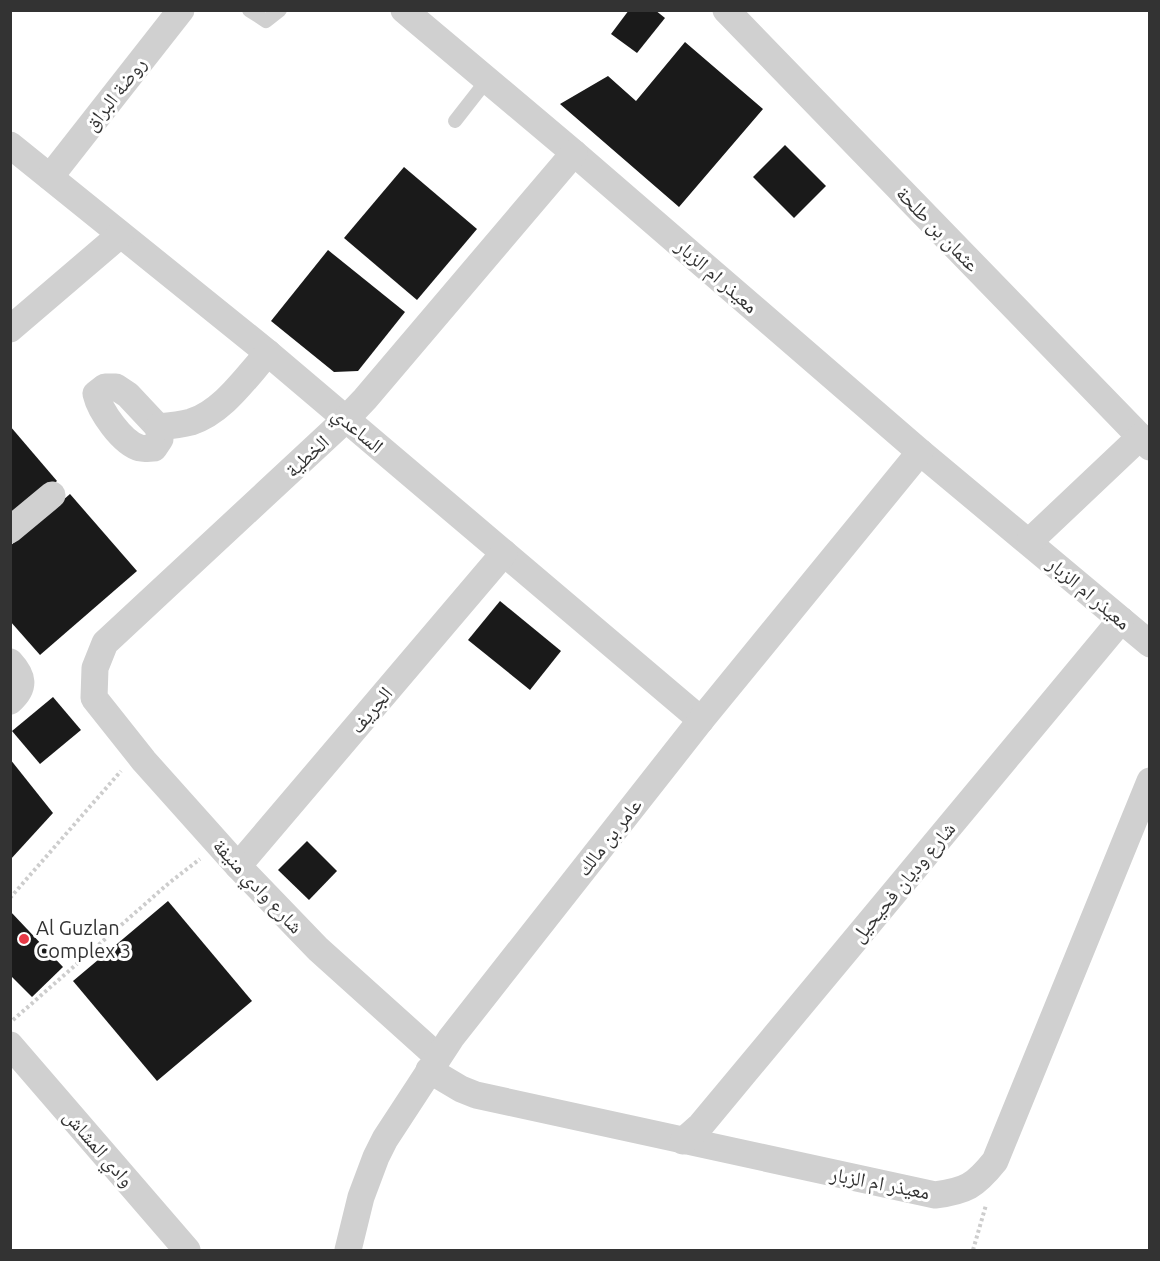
<svg xmlns="http://www.w3.org/2000/svg" width="1160" height="1261" font-family="Ubuntu,'Noto Naskh Arabic',sans-serif">
<style>
.building{fill:#1a1a1a}
.lines{fill:none;stroke-linecap:round;stroke-linejoin:round}
.path{stroke:#cdcdcd;stroke-width:4;stroke-dasharray:3 3;stroke-linecap:butt}
.service{stroke:#d0d0d0;stroke-width:14}
.minor{stroke:#d0d0d0;stroke-width:27}
.poi-dot{fill:#e63946;stroke:#fff;stroke-width:2}
.labels{text-anchor:middle;stroke-width:6;stroke-linejoin:round;paint-order:stroke}
.street-label{font-size:20px;fill:#333;stroke:#fff}
.poi-label{font-size:20px;fill:#333;stroke:#fff;text-anchor:start}
</style>
<rect width="100%" height="100%" fill="#fff"/>
<g class="building">
<path d="M629,10H655L665,18L637,53L611,34Z"/>
<path d="M685,42L763,109L679,207L560,104L608,76L636,101Z"/>
<path d="M785,145L826,186L794,218L753,177Z"/>
<path d="M404,167L477,229L417,300L344,238Z"/>
<path d="M328,250L405,312L358,371L334,372L271,321Z"/>
<path d="M10,426L57,481L10,521Z"/>
<path d="M70,494L137,571L40,655L10,621V546Z"/>
<path d="M500,601L561,651L530,690L468,640Z"/>
<path d="M53,697L81,730L40,764L12,731Z"/>
<path d="M10,759L53,813L10,860Z"/>
<path d="M307,841L337,871L309,900L278,870Z"/>
<path d="M168,901L252,1001L157,1081L73,981Z"/>
<path d="M10,911L63,967L32,997L10,975Z"/>
</g>
<g class="lines">
<g class="path">
<path d="M10,898L121,771"/>
<path d="M13,1020L169,883L200,859"/>
<path d="M973,1250L986,1205"/>
</g>
<g class="service">
<path d="M249,10L266,21L280,10"/>
<path d="M455,121L487,80"/>
</g>
<g class="minor">
<path d="M404,10L574,153L920,452L1150,644"/>
<path d="M726,10L1150,447"/>
<path d="M10,145L268,353L701,720"/>
<path d="M50,177L181,10"/>
<path d="M10,329L120,235"/>
<path d="M105,387H116L128,395L158,427L160,439L154,448C150,448 144,449 140,448C122,443 100,411 96,394Z"/>
<path d="M158,427C169,426 180,425 191,422C223,412 246,377 268,353"/>
<path d="M10,530L52,495"/>
<path d="M1029,542L1140,437"/>
<path d="M10,662C23,676 26,687 10,701"/>
<path d="M238,866L504,553"/>
<path d="M10,1045L187,1250"/>
<path d="M438,1057L318,949L238,866L144,761L94,698L95,668L105,643L346,419L365,399L574,153"/>
<path d="M429,1070L461,1089L476,1095L935,1195C966,1191 975,1186 995,1161L1150,781"/>
<path d="M683,1141L701,1125L1121,620"/>
<path d="M348,1250L361,1197L376,1157L385,1139L451,1038L701,720L920,452"/>
</g>
</g>
<circle class="poi-dot" cx="24" cy="939" r="6"/>
<g class="labels">
<g class="street-label">
<text transform="translate(115 94) rotate(-52)" y="7">روضة البراق</text>
<text transform="translate(938 229) rotate(46)" y="7">عثمان بن طلحة</text>
<text transform="translate(717 276) rotate(41)" y="7">معيذر ام الزبار</text>
<text transform="translate(358 430) rotate(40)" y="7">الساعدي</text>
<text transform="translate(307 456) rotate(-43)" y="7">الخطية</text>
<text transform="translate(1089 593) rotate(40)" y="7">معيذر ام الزبار</text>
<text transform="translate(371 710) rotate(-50)" y="7">الجريف</text>
<text transform="translate(609 837) rotate(-52)" y="7">عامر بن مالك</text>
<text transform="translate(903 882) rotate(-50)" y="7">شارع وديان فحيحيل</text>
<text transform="translate(258 886) rotate(47)" y="7">شارع وادي منيفة</text>
<text transform="translate(99 1148) rotate(49)" y="7">وادي المشاش</text>
<text transform="translate(880 1183) rotate(11)" y="7">معيذر ام الزبار</text>
</g>
<g class="poi-label">
<text x="36" y="935">Al Guzlan<tspan x="36" dy="23">Complex 3</tspan></text>
</g>
</g>
<rect width="1160" height="1261" fill="none" stroke="#333333" stroke-width="24"/>
</svg>
